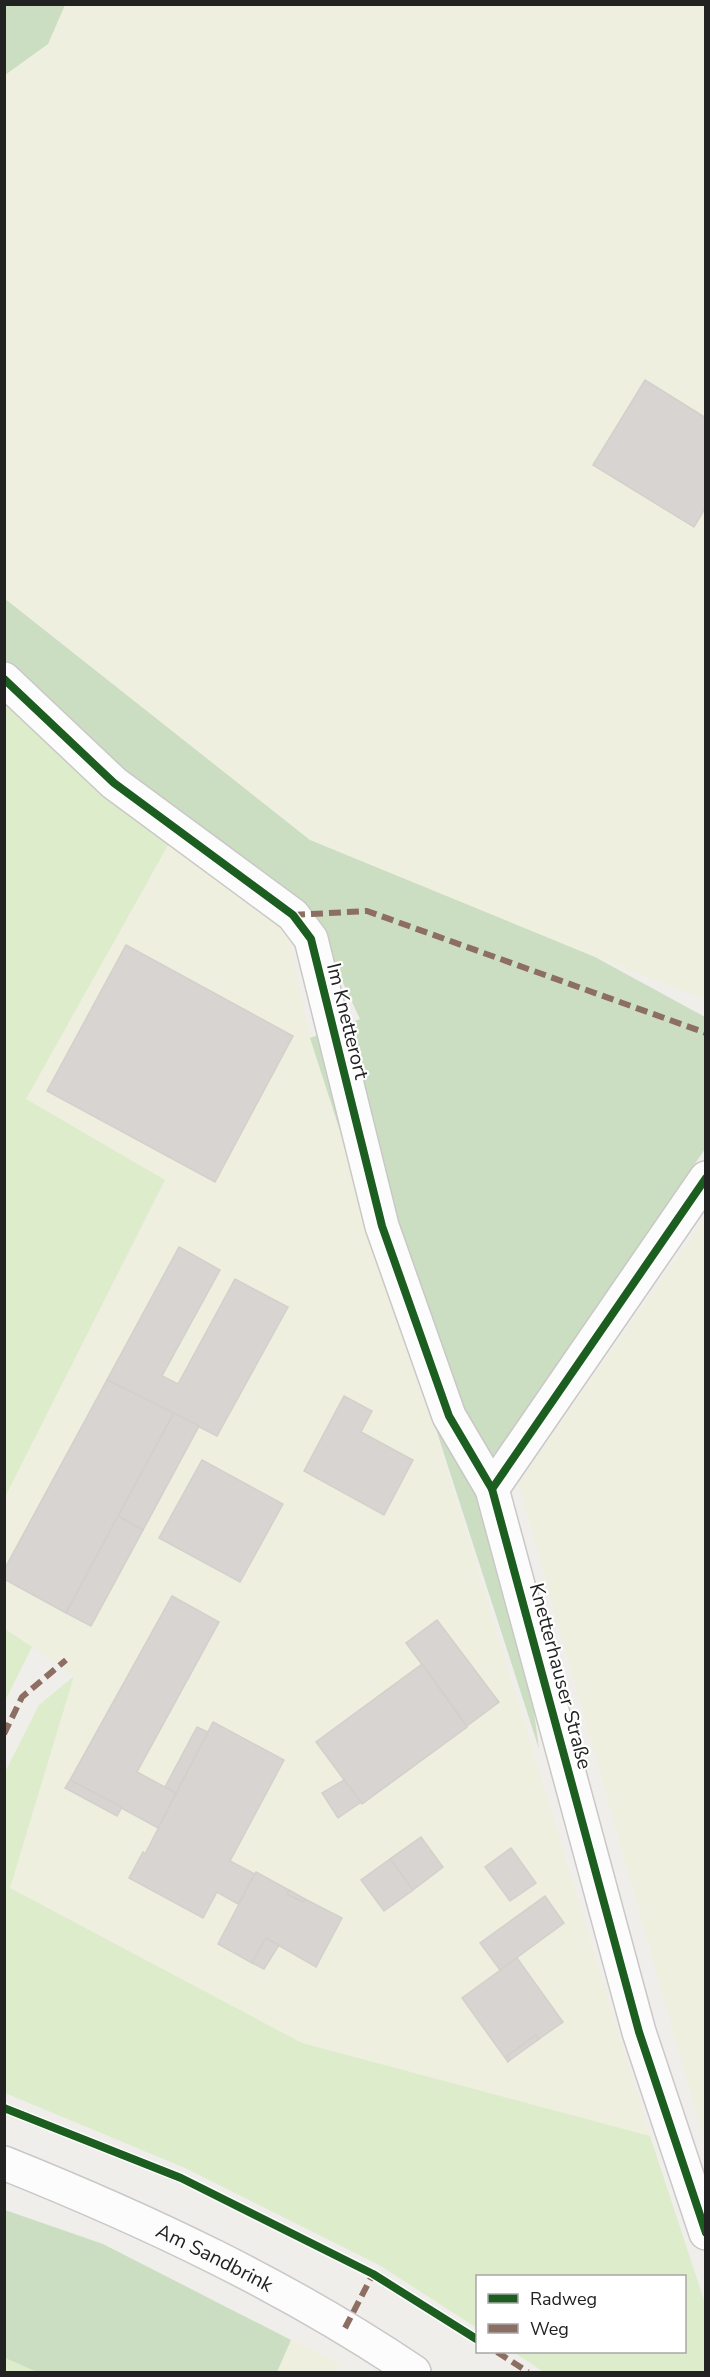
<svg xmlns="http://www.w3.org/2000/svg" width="710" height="2377" font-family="'Nunito Sans',sans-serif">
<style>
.farmland{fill:#efefdf}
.grass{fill:#ddeccb}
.forest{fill:#cbdec1}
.building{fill:#d7d4d2;stroke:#d3d0cc;stroke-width:1.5}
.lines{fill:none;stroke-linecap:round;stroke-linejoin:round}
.minor-casing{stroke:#c9c8c7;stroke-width:36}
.minor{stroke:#fdfcfc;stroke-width:33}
.quiet{stroke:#8d6e63;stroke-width:6;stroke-dasharray:12 6;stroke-linecap:butt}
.cycleway-casing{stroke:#fff;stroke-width:11}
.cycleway{stroke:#1b5e20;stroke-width:8}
.labels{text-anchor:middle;stroke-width:4.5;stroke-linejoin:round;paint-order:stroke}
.street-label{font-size:20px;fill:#222;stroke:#fff}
</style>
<rect width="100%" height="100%" fill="#f0eeeb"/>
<g class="farmland">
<path d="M65,5H705V999L595,957L310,840L5,598L4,75L48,44Z"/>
<path d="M172,838L289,935L310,1038L448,1471L650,2136L302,2043L10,1888L74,1676L5,1629L4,1497L165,1181L25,1099Z"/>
<path d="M705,1218V2144L518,1483Z"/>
<path d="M291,2340L339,2363L335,2372H277Z"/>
</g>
<g class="grass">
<path d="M5,701L172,838L26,1099L165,1180L5,1497Z"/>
<path d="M5,1629L32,1647L5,1701Z"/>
<path d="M74,1676L10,1888L302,2043L650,2136L705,2303V2372H544L513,2352H684V2276H478L477,2328L379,2265L185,2168L5,2093V1772L39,1705Z"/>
<path d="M5,2358L37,2372H5Z"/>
</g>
<g class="forest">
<path d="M5,4L65,5L48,44L5,75Z"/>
<path d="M4,598L310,840L595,957L705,1017V1149L499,1451L539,1749L310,1038L360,1019L306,904L5,694Z"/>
<path d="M5,2210L103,2244L291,2340L277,2372H37L5,2358Z"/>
</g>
<g class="building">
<path d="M645,380L706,418V512L704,510L694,527L593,465Z"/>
<path d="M126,945L293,1036L215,1182L47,1091Z"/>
<path d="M179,1247L220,1270L162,1376L178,1384L235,1279L288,1307L217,1436L107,1380Z"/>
<path d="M107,1380L174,1413L66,1613L4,1579V1570Z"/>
<path d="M344,1396L372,1411L361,1432L413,1460L384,1515L304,1471Z"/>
<path d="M174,1413L199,1426L143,1530L118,1516Z"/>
<path d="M202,1460L283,1504L240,1582L159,1538Z"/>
<path d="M118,1516L143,1530L91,1626L66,1613Z"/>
<path d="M172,1596L219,1622L137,1772L176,1793L158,1828L70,1780Z"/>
<path d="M437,1620L499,1702L467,1726L406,1643Z"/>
<path d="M422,1664L467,1727L362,1804L316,1742Z"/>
<path d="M213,1722L284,1760L230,1861L255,1874L238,1904L217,1892L203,1918L129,1878L143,1852L145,1854Z"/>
<path d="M197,1727L208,1732L176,1793L165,1787Z"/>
<path d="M70,1780L122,1807L117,1816L65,1788Z"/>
<path d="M344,1780L361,1802L338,1818L322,1793Z"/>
<path d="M421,1837L443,1867L413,1890L390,1859Z"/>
<path d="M511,1848L536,1883L510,1901L485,1867Z"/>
<path d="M390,1859L413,1890L384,1911L361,1880Z"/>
<path d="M256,1872L289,1890L287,1894L303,1902L305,1899L342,1918L316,1967L266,1938L252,1963L218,1944Z"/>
<path d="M289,1890L305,1899L303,1902L287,1894Z"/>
<path d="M545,1896L564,1923L500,1970L480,1943Z"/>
<path d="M266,1938L279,1945L264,1969L252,1963Z"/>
<path d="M517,1958L563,2022L539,2039L536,2035L507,2056L510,2060L508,2062L462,1998Z"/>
<path d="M536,2035L539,2039L510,2060L507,2056Z"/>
</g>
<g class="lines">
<defs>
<g id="minor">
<path d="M4,679L114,783L293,915L311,939L382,1226L449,1416L492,1489"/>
<path d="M706,1178L492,1489L639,2032L706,2233"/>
<path id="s1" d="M4,2163C146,2220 287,2286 414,2372"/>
</g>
</defs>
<use href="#minor" class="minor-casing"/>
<use href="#minor" class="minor"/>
<g class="quiet">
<path d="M293,915L367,911L706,1033"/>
<path d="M4,1734L22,1697L66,1660"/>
<path d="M345,2328L373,2274"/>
<path d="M497,2352L528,2372"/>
</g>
<defs>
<g id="cycleway">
<path d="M4,679L114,783L293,915L311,939L382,1226L449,1416L492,1489"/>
<path d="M706,1178L492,1489L639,2032L706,2233"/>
<path d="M4,2108L181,2178L373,2274L478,2340"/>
</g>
</defs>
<use href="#cycleway" class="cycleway-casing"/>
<use href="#cycleway" class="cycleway"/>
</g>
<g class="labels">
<g class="street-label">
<text transform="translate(348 1021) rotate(76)" y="7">Im Knetterort</text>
<text transform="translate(561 1676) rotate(75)" y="7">Knetterhauser Straße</text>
<text dy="7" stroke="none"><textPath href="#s1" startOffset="231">Am Sandbrink</textPath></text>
</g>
</g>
<rect width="710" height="2377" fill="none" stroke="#222222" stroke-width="12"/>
<rect x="476" y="2275" width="210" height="78" fill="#ffffff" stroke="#a7a7a7" stroke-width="1.5"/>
<rect x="488" y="2294" width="30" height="9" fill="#1b5e20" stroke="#a7a7a7" stroke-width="1.5"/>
<text x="530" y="2305" font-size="18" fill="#222222">Radweg</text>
<rect x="488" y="2324" width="30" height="9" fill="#8d6e63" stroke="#a7a7a7" stroke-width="1.5"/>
<text x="530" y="2335" font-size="18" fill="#222222">Weg</text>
</svg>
